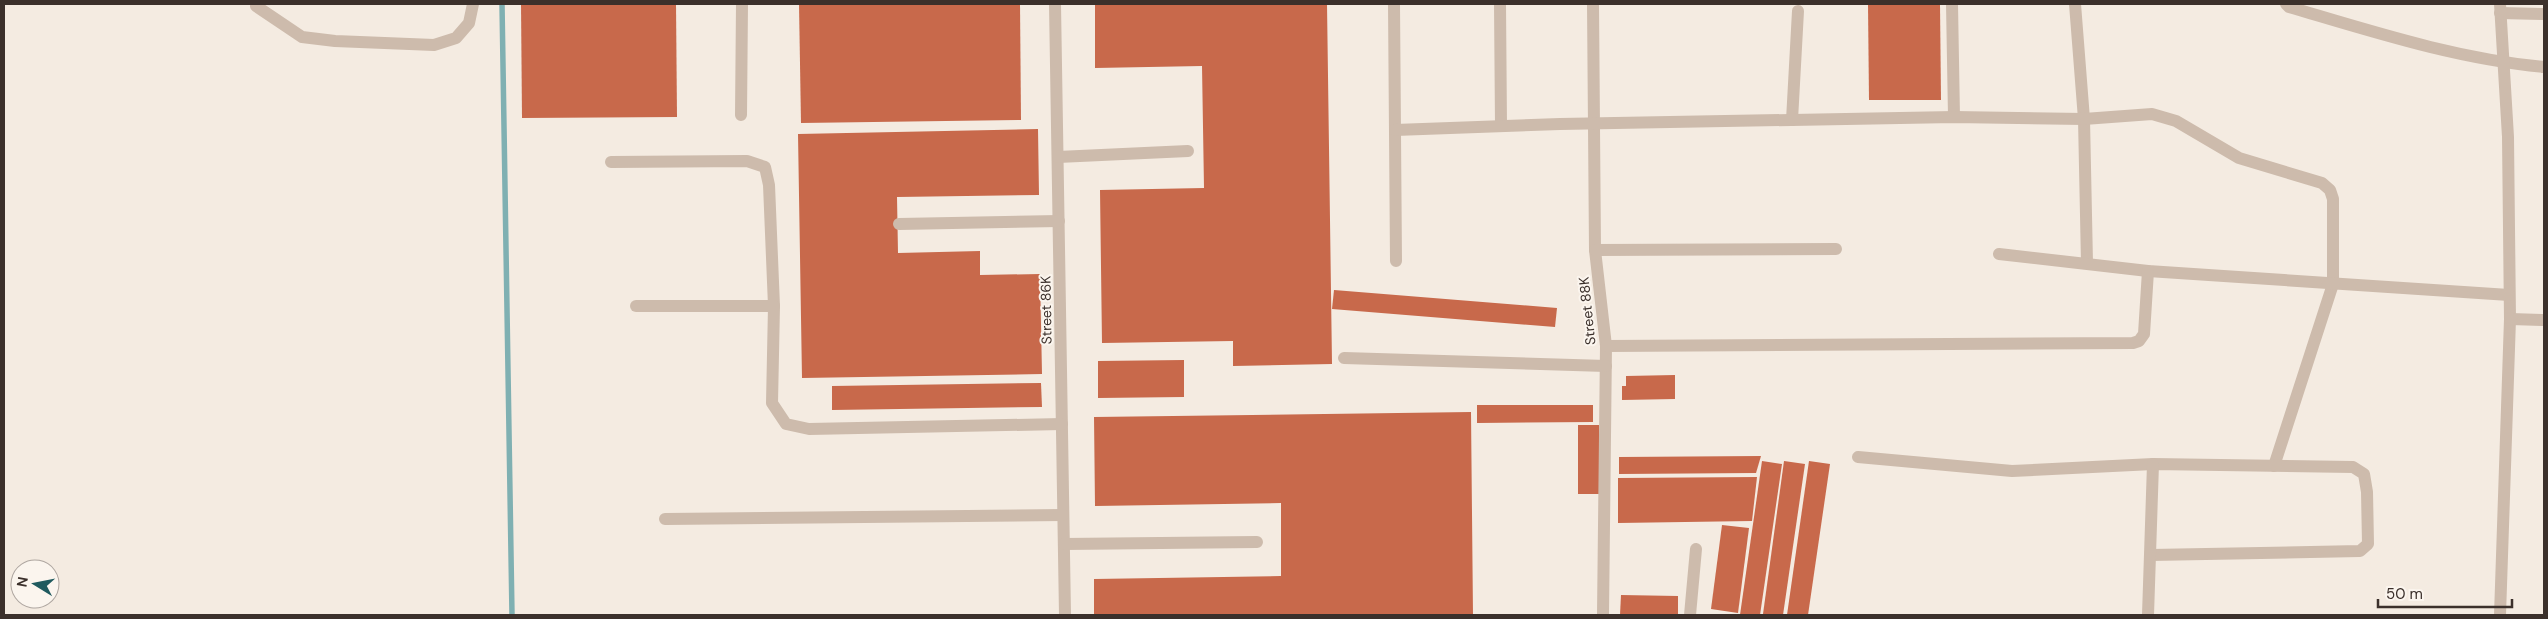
<svg xmlns="http://www.w3.org/2000/svg" width="2548" height="619" font-family="'DM Sans',sans-serif">
<style>
.lines{fill:none;stroke-linecap:round;stroke-linejoin:round}
.stream{stroke:#7fb0b2;stroke-width:5.5}
.building{fill:#c8694b}
.minor{stroke:#cdbbac;stroke-width:12}
.labels{text-anchor:middle;stroke-width:4;stroke-linejoin:round;paint-order:stroke}
.street-label{font-size:14px;fill:#3b302b;stroke:#fbf5ee}
</style>
<rect width="100%" height="100%" fill="#f4ebe1"/>
<g class="lines">
<path class="stream" d="M502,4L512,615"/>
</g>
<g class="building">
<path d="M521,4H676L677,117L522,118Z"/>
<path d="M799,4H1020L1021,120L801,123Z"/>
<path d="M1095,4H1327L1332,364L1233,366V341L1102,343L1100,190L1204,188L1202,66L1095,68Z"/>
<path d="M1868,4H1940L1941,100H1869Z"/>
<path d="M1038,129L1039,195L897,197L898,253L980,251V275L1040,274L1042,374L802,378L798,134Z"/>
<path d="M1334,290L1557,308L1555,327L1332,309Z"/>
<path d="M1184,360V397L1098,398V361Z"/>
<path d="M1675,375V399L1622,400V386H1626V376Z"/>
<path d="M1041,383L1042,407L832,410V386Z"/>
<path d="M1477,405H1593V422L1477,423Z"/>
<path d="M1471,412L1473,615H1094V579L1281,576V503L1095,506L1094,417Z"/>
<rect x="1578" y="425" width="21" height="69"/>
<path d="M1761,456L1756,473L1619,474V457Z"/>
<path d="M1762,461L1782,464L1760,615H1740Z"/>
<path d="M1784,461L1805,464L1783,615H1776L1763,614Z"/>
<path d="M1809,461L1830,464L1808,615H1787Z"/>
<path d="M1757,477L1752,521L1618,523V478Z"/>
<path d="M1722,525L1749,528L1738,613L1711,609Z"/>
<path d="M1621,595L1678,596V615H1620Z"/>
</g>
<g class="lines">
<g class="minor">
<path d="M1055,4L1065,615"/>
<path d="M1394,4L1396,261"/>
<path d="M1500,4L1501,126"/>
<path d="M1593,4L1595,250L1606,346L1603,615"/>
<path d="M1952,4L1954,117"/>
<path d="M2075,4L2084,119L2087,263"/>
<path d="M2286,4L2289,7C2374,32 2457,59 2544,67"/>
<path d="M2500,4L2508,137L2510,319L2500,615"/>
<path d="M256,6L302,37L335,41L434,45L456,38L469,23L473,4"/>
<path d="M2500,13L2544,14"/>
<path d="M741,115L742,4"/>
<path d="M1792,120L1798,11"/>
<path d="M1395,130L1560,124L1954,117L2084,119L2152,114L2176,121L2239,158L2322,183L2330,190L2333,199V284L2274,466"/>
<path d="M1058,157L1188,151"/>
<path d="M611,162L747,161L765,167L769,185L774,306L772,403L786,424L809,429L1062,424"/>
<path d="M899,224L1059,221"/>
<path d="M1595,250L1836,249"/>
<path d="M1999,254L2148,271L2509,295"/>
<path d="M636,306H774"/>
<path d="M2510,319L2544,320"/>
<path d="M1606,346L2133,343L2139,341L2144,334L2148,271"/>
<path d="M1344,358L1606,366"/>
<path d="M1858,457L2012,471L2153,464L2353,467L2364,474L2367,492L2368,544L2360,551L2151,555"/>
<path d="M665,519L1063,515"/>
<path d="M1064,544L1257,542"/>
<path d="M1690,615L1696,549"/>
<path d="M2148,615L2153,464"/>
</g>
</g>
<g class="labels">
<g class="street-label">
<text transform="translate(1046 310) rotate(-91)" y="5">Street 86K</text>
<text transform="translate(1587 311) rotate(-96)" y="5">Street 88K</text>
</g>
</g>
<rect width="2548" height="619" fill="none" stroke="#3b302b" stroke-width="10"/>
<g transform="translate(35 584) rotate(280)"><circle r="24" fill="#fbf5ee" stroke="#aea6a0"/>
<path d="M0-4L9 19L0 12L-9 19Z" fill="#1f5a5e"/>
<text y="-8" font-size="14" font-weight="bold" text-anchor="middle" fill="#3b302b">N</text>
</g>
<path d="M2378 599v8h134v-8" fill="none" stroke="#3b302b" stroke-width="2.5"/>
<text x="2386" y="599" font-size="15" fill="#3b302b" stroke="#fbf5ee" stroke-width="4" paint-order="stroke">50 m</text>
</svg>
